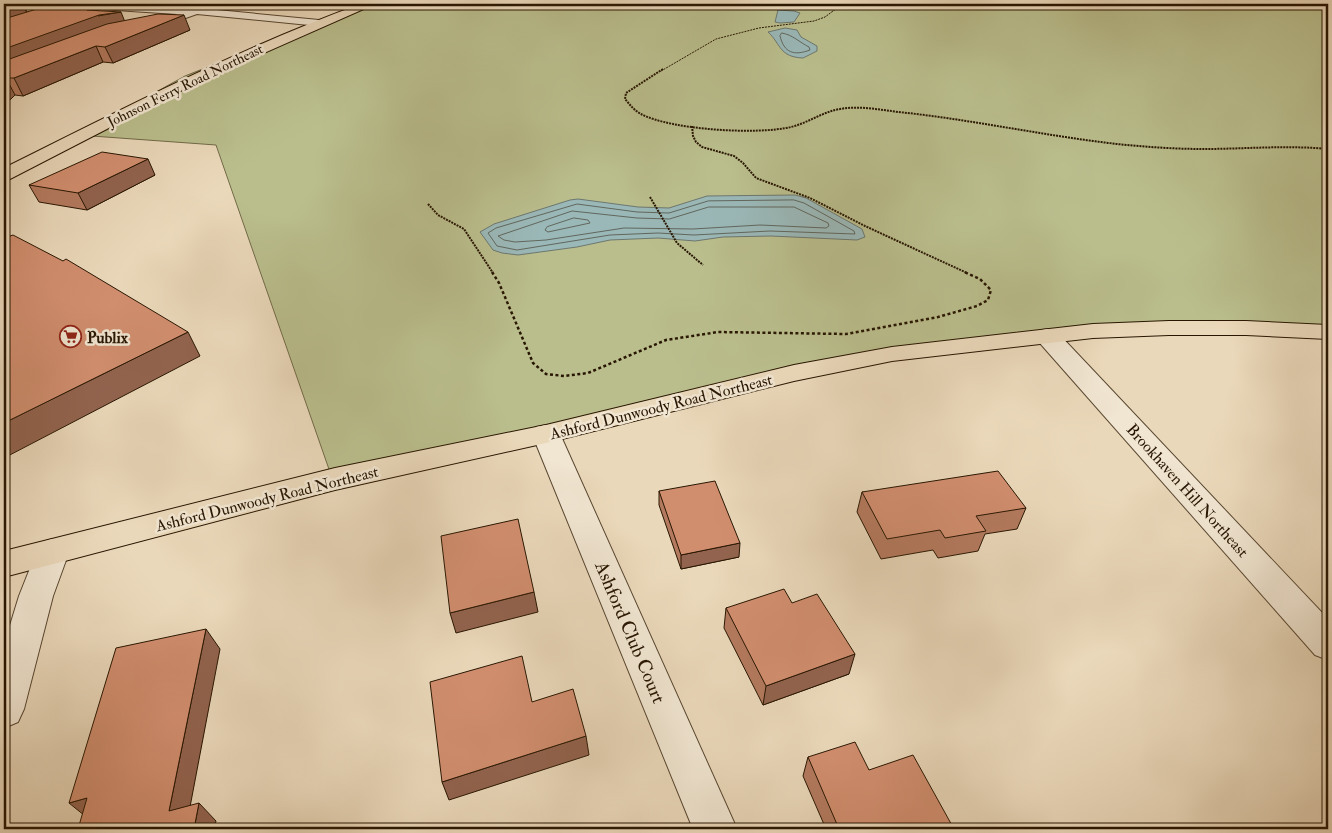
<svg xmlns="http://www.w3.org/2000/svg" width="1332" height="833" font-family="'IM FELL Double Pica',serif">
<style>
.green{fill:#babe8d;stroke:#716a48}
.water{fill:#9ab8b8;stroke:#6c776f}
.lines{fill:none;stroke-linecap:round;stroke-linejoin:round}
.shore{stroke:#61675d;stroke-width:1}
.minor-casing{stroke:#584630;stroke-width:2}
.major-casing{stroke:#281602;stroke-width:2}
.path-far2{stroke:#281602;stroke-width:1;stroke-dasharray:2 1;stroke-linecap:butt}
.path-far1{stroke:#281602;stroke-width:2;stroke-dasharray:2 1;stroke-linecap:butt}
.path{stroke:#281602;stroke-width:2.5;stroke-dasharray:3 2.5;stroke-linecap:butt}
.minor{fill:#f1e6d2;fill-rule:evenodd}
.major{fill:#ead8ba;fill-rule:evenodd}
.wall{fill:#b47a5f;stroke:#281602}
.shaded-wall{fill:#92634e;stroke:#281602}
.building{fill:#d18e6f;stroke:#281602}
.labels{text-anchor:middle;stroke-width:5;stroke-linejoin:round;paint-order:stroke}
.far-street-label{font-size:14px;fill:#281602;stroke:#f1e6d2}
.poi-label{font-size:16px;font-weight:bold;fill:#281602;stroke:#f1e6d2;text-anchor:start}
.street-label{font-size:16px;fill:#281602;stroke:#f1e6d2}
.near-street-label{font-size:19px;fill:#281602;stroke:#f1e6d2}
</style>
<rect width="100%" height="100%" fill="#ead8ba"/>
<filter id="stains"><feTurbulence type="fractalNoise" baseFrequency=".004" numOctaves="4"/><feColorMatrix values="0 0 0 0 .2 0 0 0 0 .09 0 0 0 0 .02 0 0 0 .5 -.17"/></filter>
<radialGradient id="worn" r=".72"><stop offset=".6" stop-color="#630" stop-opacity="0"/><stop offset="1" stop-color="#630" stop-opacity=".3"/></radialGradient>
<path class="green" d="M367,4H1328V328L1219,321L1086,329L815,371L331,475L216,145L78,135L185,76Z"/>
<g class="water">
<path d="M778,10L794,11L800,13L794,22L780,23L775,22Z"/>
<path d="M785,28L797,30L801,37L817,46V51L803,58C779,57 781,44 768,32Z"/>
<path d="M795,195L806,198L862,229L865,237L857,240L771,236L723,237L695,241L658,238L610,240L577,247L518,255L502,253L493,250L480,232L494,224L570,200L578,199L638,207L669,208L707,196Z"/>
</g>
<g class="lines">
<g class="shore">
<path d="M782,33C793,35 799,42 809,47L810,50C794,56 784,53 780,36Z"/>
<path d="M794,200L804,203L854,231L855,234L770,231L694,235L658,233L610,235L517,250L497,246L488,233L496,228L577,204L637,212L669,213L708,201Z"/>
<path d="M709,207H794L828,223L829,226L826,228L760,225L693,229L624,228L546,240L515,242L504,240L498,236L572,211L637,218L669,219Z"/>
<path d="M574,218L588,220L590,223L548,232L545,230L547,227Z"/>
</g>
<defs>
<g id="minor">
<path d="M64,4H118L183,8L188,10L196,8L319,20L325,23L319,26L197,14L149,31L145,30L143,28L145,26L177,14L69,7Z"/>
<path d="M1047,329L1056,331L1328,619V660L1315,655L1038,341L1035,336L1038,331Z"/>
<path d="M546,425L556,427L560,434L737,829H693L532,434L536,427Z"/>
<path d="M52,539L64,543L69,552L53,596L24,709L18,722L4,728V645L19,596L40,543Z"/>
</g>
<g id="major">
<path d="M361,4H375L196,83L10,179L4,180V168C121,110 237,49 361,4Z"/>
<path d="M1169,321H1246L1328,325V339L1246,335H1169L1093,338L892,361L794,381L546,443L335,490L4,577V551L335,468L546,425L794,365L892,347L1093,324Z"/>
</g>
</defs>
<use href="#minor" class="minor-casing"/>
<use href="#major" class="major-casing"/>
<path class="path-far2" d="M661,71L716,39L759,28L814,21L825,17L837,8L833,4"/>
<g class="path-far1">
<path d="M663,69L626,93L625,99C630,105 635,111 641,114C671,130 758,135 791,127C808,123 822,112 840,109C862,105 885,111 908,113C978,121 1047,136 1117,144C1146,147 1175,149 1203,149C1245,149 1286,145 1328,149"/>
<path d="M692,126L693,136L696,142L702,147L734,156L743,163L756,178L810,198L865,226L967,273"/>
<path d="M650,197L677,243L703,265"/>
<path d="M428,204L438,215L464,229L493,273"/>
</g>
<path class="path" d="M492,272L499,283L533,363L546,374L564,376L588,373L666,340L718,332L846,334L938,317L977,306L988,300L991,290L980,279L964,272"/>
<use href="#minor" class="minor"/>
<use href="#major" class="major"/>
</g>
<g class="wall">
<path d="M4,4H23L27,12L95,10L125,21L190,30L113,63L103,62L23,96L15,95L8,102L4,104Z"/>
<path d="M155,175L87,210L39,202L29,185Z"/>
<path d="M659,491L739,557L681,569L659,505Z"/>
<path d="M862,492L1026,508L1017,529L985,534L978,551L938,558L933,550L881,559L857,512Z"/>
<path d="M792,603L849,674L763,705L724,628L726,608Z"/>
<path d="M808,757L869,770L954,829H826L803,776Z"/>
</g>
<g class="shaded-wall">
<path d="M21,4H23L29,18L4,26V9Z"/>
<path d="M94,8L98,16L121,12L127,27L4,68V49L87,10Z"/>
<path d="M184,15L190,30L113,63L105,47Z"/>
<path d="M96,46L103,62L23,96L14,78Z"/>
<path d="M6,78L15,95L8,102L4,104V80Z"/>
<path d="M148,159L155,175L87,210L78,193Z"/>
<path d="M188,332L200,356L4,458V423Z"/>
<path d="M740,543L739,557L681,569V555Z"/>
<path d="M534,592L538,612L456,633L450,613Z"/>
<path d="M206,629L220,649L186,828L169,811Z"/>
<path d="M855,654L849,674L763,705L766,686Z"/>
<path d="M586,736L589,755L449,800L442,782Z"/>
<path d="M87,798L90,820L69,803Z"/>
<path d="M199,803L216,821L214,829H194Z"/>
</g>
<g class="building">
<path d="M4,4H21L4,9Z"/>
<path d="M50,5L94,8L87,10L121,12L99,15L4,49V19Z"/>
<path d="M158,14L184,15L105,47L96,46L14,78H6L4,80V61L107,24Z"/>
<path d="M102,152L148,159L78,193L29,185Z"/>
<path d="M13,235L63,261L66,259L188,332L4,423V238Z"/>
<path d="M998,471L1026,508L976,516L986,531L945,538L940,530L887,539L862,492Z"/>
<path d="M715,481L740,543L681,555L659,491Z"/>
<path d="M518,519L534,592L450,613L441,536Z"/>
<path d="M784,589L792,603L817,594L855,654L766,686L726,608Z"/>
<path d="M206,629L169,811L199,803L194,829H78L87,798L69,803L116,648Z"/>
<path d="M522,656L532,702L573,689L586,736L442,782L430,682Z"/>
<path d="M855,742L869,770L913,755L954,829H839L808,757Z"/>
</g>
<defs>
<symbol id="supermarket-ring" viewBox="-11 -11 22 22"><circle r="9.5" fill="#f1e6d2" stroke="#8f2418" stroke-width="1.5"/><path d="M-6-5.5h2.5l.6 2H6L4.5 2H-2.5L-4.4-4H-6ZM-1.5 3.2a1.3 1.3 0 1 0 .1 0ZM3 3.2a1.3 1.3 0 1 0 .1 0Z" fill="#8f2418"/></symbol>
</defs>
<g fill-rule="evenodd">
<use href="#supermarket-ring" x="58" y="324" width="25" height="25"/>
</g>
<g class="labels">
<g class="far-street-label">
<text transform="translate(185 85) rotate(-26)" y="5">Johnson Ferry Road Northeast</text>
</g>
<g class="poi-label">
<text x="87" y="343">Publix</text>
</g>
<g class="street-label">
<text transform="translate(661 406) rotate(-14)" y="6">Ashford Dunwoody Road Northeast</text>
<text transform="translate(1188 490) rotate(48)" y="6">Brookhaven Hill Northeast</text>
<text transform="translate(267 498) rotate(-14)" y="6">Ashford Dunwoody Road Northeast</text>
</g>
<g class="near-street-label">
<text transform="translate(631 632) rotate(67)" y="7">Ashford Club Court</text>
</g>
</g>
<rect width="1332" height="833" fill="none" stroke="#ead8ba" stroke-width="20"/>
<rect x="5" y="5" width="1322" height="823" fill="none" stroke="#281602" stroke-width="2.5"/>
<rect x="10" y="10" width="1312" height="813" fill="none" stroke="#281602"/>
<rect width="100%" height="100%" filter="url(#stains)"/>
<rect width="100%" height="100%" fill="url(#worn)"/>
</svg>
